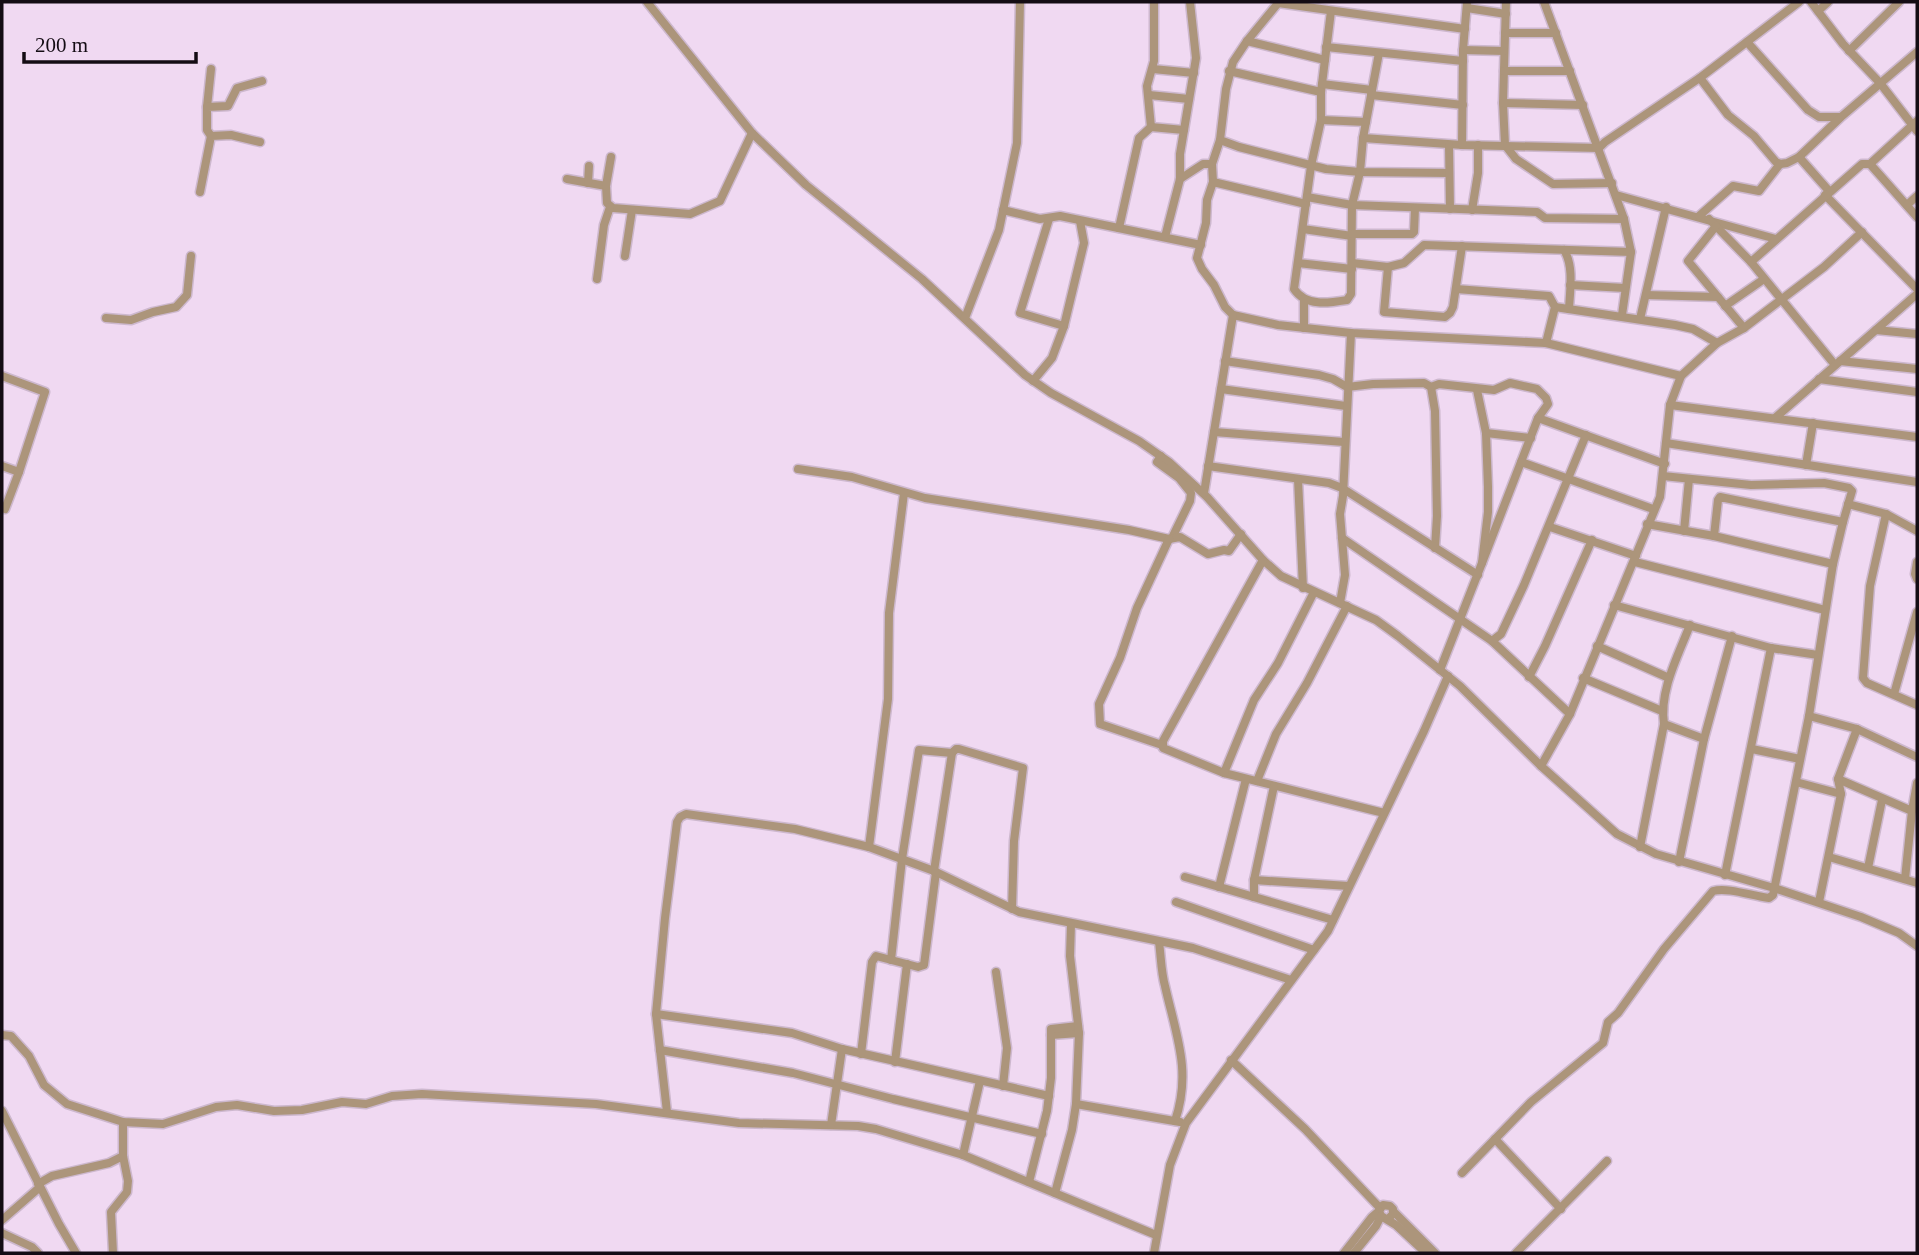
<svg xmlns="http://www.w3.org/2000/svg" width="1919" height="1255" font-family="'Times New Roman',serif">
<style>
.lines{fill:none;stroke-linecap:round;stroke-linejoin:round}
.minor-casing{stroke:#cdb8ce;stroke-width:11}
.minor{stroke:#ac957b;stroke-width:8}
</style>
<rect width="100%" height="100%" fill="#f0d9f2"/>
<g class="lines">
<defs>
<g id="minor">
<path d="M647,2L752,133L806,185L922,279L1025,375L1051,393L1139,441L1169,462L1207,497L1263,560L1281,576L1376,620L1398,636L1460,686L1541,766L1617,834L1656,854L1774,888L1861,917L1899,933L1917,946"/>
<path d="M1279,2L1247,41L1233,62L1226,89L1220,140L1239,147L1326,169L1360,172L1449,173"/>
<path d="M1506,2L1503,103L1505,145L1516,159L1553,184L1612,183"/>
<path d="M1544,2L1624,219L1631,252L1622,315"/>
<path d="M1811,2L1843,44L1880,83L1917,131"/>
<path d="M1278,3L1465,29"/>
<path d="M1467,8L1506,14"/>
<path d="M1331,11L1321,92V120L1311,166L1294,289C1306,307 1329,303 1347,300L1351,294L1352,205L1360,172L1363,138L1379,53"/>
<path d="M1818,11L1828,2"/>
<path d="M1505,33H1556"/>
<path d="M1247,41L1325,60"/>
<path d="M1747,42L1808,110L1819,117H1840"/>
<path d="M1326,47L1463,61"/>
<path d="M1463,50L1504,51"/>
<path d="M1849,51L1899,2"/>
<path d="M1153,69L1194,73"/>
<path d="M1229,71L1321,92"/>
<path d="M1504,71H1570"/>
<path d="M1700,78L1728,115L1754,136L1776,162L1780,164L1787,163L1799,157L1841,117L1917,52"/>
<path d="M1322,84L1372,90"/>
<path d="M1149,95L1189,99"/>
<path d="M1371,95L1463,105"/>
<path d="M1503,103L1583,105"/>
<path d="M207,107L211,69"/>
<path d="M1321,120L1366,122"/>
<path d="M1151,127L1147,86L1154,61V2"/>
<path d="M211,136L207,130V107L228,106L237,88L262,81"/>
<path d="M1363,138L1462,145L1599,148L1605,142L1701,77L1799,2"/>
<path d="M1449,145L1450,209"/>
<path d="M1462,145L1463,50L1467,2"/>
<path d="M1799,157L1829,191"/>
<path d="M1212,164L1213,182L1207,200L1206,223L1197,258L1202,269L1214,285L1225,307L1233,315L1278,325L1351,333L1546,343L1681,376"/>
<path d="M1870,164L1917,217"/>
<path d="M567,179L606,186L607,203L613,208L690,214L720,201L752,133"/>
<path d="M1180,179L1203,164H1212L1220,140"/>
<path d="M1213,182L1306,204"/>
<path d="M588,183L589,166"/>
<path d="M606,186L611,157"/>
<path d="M200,192L211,136L231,135L260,142"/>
<path d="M1616,195L1776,239"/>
<path d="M1825,195L1917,289"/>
<path d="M1307,197L1352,205L1537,212L1545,218L1624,219"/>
<path d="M1907,205L1917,196"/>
<path d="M1003,210L1040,219L1060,216L1201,245"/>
<path d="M1472,210L1478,173V145"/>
<path d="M1699,216L1733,186L1759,191L1780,164"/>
<path d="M1049,219L1020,313L1064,326"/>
<path d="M1709,219L1751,262L1835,365"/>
<path d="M1716,226L1688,261L1718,297"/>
<path d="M1119,228L1139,138L1151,127L1184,130"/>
<path d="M1303,229L1352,236"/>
<path d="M1352,234H1412L1414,232L1415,208"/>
<path d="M1165,237L1180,179V154L1196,58L1190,2"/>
<path d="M1564,250C1574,266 1570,290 1569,309"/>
<path d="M625,256L632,210"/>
<path d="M1751,262L1862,164H1870L1917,121"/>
<path d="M1298,263L1352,269"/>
<path d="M1352,263L1388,267L1404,263L1424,245L1631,252"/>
<path d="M1388,267L1384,312L1445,317L1450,313L1453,307L1462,246"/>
<path d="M597,279L604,225L610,207"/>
<path d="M1570,285L1625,288"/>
<path d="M1456,289L1549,296L1555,307L1546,343"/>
<path d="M1646,295L1718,297L1744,328"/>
<path d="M1725,306L1764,279"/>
<path d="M1555,307L1675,325L1693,329L1717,343"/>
<path d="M106,318L131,320L153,312L176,307L187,295L191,256"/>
<path d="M965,318L999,230L1017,143L1020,2"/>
<path d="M1640,319L1666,207"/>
<path d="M1304,328V299"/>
<path d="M1876,330L1917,334"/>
<path d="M1225,361L1319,375L1333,379L1347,387L1373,384L1424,383L1431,387L1435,411L1437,516L1435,548"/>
<path d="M1840,361L1917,369"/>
<path d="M2,376L45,392L19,472L2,466"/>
<path d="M1819,379L1917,392"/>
<path d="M1033,381L1052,358L1064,326L1084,243L1080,221"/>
<path d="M1431,387L1439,384L1494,390L1510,383L1537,389L1546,398L1548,404L1538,418L1482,563"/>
<path d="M1221,389L1346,406"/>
<path d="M1670,405L1917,437"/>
<path d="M1538,418L1665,464"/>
<path d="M1775,418L1917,294"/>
<path d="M1214,432L1344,442"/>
<path d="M1486,433L1531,438"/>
<path d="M1666,443L1917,482"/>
<path d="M1161,456L1157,462L1179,478L1191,493L1190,501L1172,538"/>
<path d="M1521,462L1653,509"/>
<path d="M1806,465L1813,423"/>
<path d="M1208,466L1329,483L1342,488L1478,575"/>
<path d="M798,469L852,477L925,498L1129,530L1169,539L1180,537L1208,554L1224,550L1229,551L1241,534"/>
<path d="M1663,476L1751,485L1824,483L1849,488L1852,491L1843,522"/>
<path d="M1298,479L1303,588"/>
<path d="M1204,493L1233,315"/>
<path d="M1848,504L1886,514L1917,531"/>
<path d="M5,509L19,472"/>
<path d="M1886,514L1870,586L1863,678L1867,683L1917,705"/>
<path d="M1647,524L1714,536L1833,564"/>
<path d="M1550,527L1636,556"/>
<path d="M1684,531L1689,479"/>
<path d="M1342,538L1492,641L1570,714"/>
<path d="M1263,560L1163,741V748L1224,773L1384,813"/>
<path d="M1635,562L1825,610"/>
<path d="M1917,562L1915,574L1917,579"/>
<path d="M1340,603L1345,575L1340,514L1343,496L1351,333"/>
<path d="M1614,605L1771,648L1818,655"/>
<path d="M1690,625C1678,656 1659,691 1664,724L1704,739"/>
<path d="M1492,641L1501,634L1524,585L1586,435"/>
<path d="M1597,646L1669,678"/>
<path d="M1440,670L1482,563L1488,512V487L1486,433L1477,390"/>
<path d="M1529,677L1545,646L1592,540"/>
<path d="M1583,678L1662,711"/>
<path d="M1894,694L1917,612"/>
<path d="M1809,716L1857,729L1917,757"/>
<path d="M1162,745L1100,724L1099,704L1120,658L1137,608L1169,539"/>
<path d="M1752,749L1800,759"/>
<path d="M1541,766L1570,714L1660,497L1670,405L1681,376L1717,343L1744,328L1824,267L1862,232"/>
<path d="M1224,773L1254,700L1278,663L1314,592"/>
<path d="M1838,779L1912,811"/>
<path d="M1257,781L1276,734L1307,683L1347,606"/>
<path d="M1796,782L1841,794"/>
<path d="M869,847L888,699L889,613L904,493"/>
<path d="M1640,847L1664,724"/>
<path d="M1829,857L1917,883"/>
<path d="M1679,862L1704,739L1732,636"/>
<path d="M1868,868L1882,800"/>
<path d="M934,871L952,753"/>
<path d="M1725,875L1771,648"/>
<path d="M1185,877L1333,920"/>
<path d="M1905,879L1912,811L1917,783"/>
<path d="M1254,880L1349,886"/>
<path d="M1219,887L1246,779"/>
<path d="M1254,897V880L1274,786"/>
<path d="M1176,902L1314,950"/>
<path d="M1819,902L1841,794L1838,779L1857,729"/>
<path d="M1159,942C1161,956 1161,972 1165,986C1176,1035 1192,1071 1175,1121"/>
<path d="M891,960L902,859L919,750L952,753L956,749H959L1023,768L1014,841L1012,909"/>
<path d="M996,972L1007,1048L1003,1086"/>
<path d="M656,1014L792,1033L842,1049L1049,1096"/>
<path d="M2,1035L11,1036L29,1056L44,1085L67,1104L123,1122L163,1124L216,1107L237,1105L274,1111L302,1110L342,1102L366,1104L392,1096L422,1094L596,1104L739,1123L858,1126L876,1129L963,1155L1156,1235"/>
<path d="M1051,1035L1079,1033"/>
<path d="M660,1050L793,1073L893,1099L1042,1134"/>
<path d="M861,1054L872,962L876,956L918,967L924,965L936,872"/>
<path d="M1231,1060L1305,1129L1380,1208"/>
<path d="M895,1062L907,964"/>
<path d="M1076,1104L1180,1122"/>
<path d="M2,1111L59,1224L76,1253"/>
<path d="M667,1112L656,1014L665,918L677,822L680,817L686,814L795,829L869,847L934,871L1019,912L1193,948L1291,980"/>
<path d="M831,1125L842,1049"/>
<path d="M1495,1139L1561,1209"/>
<path d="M963,1155L980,1081"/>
<path d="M1462,1173L1531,1102L1603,1043L1608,1022L1618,1013L1664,949L1713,891C1728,887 1752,896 1769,898L1773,895L1809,716L1833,564L1843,522L1720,497L1718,500L1714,536"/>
<path d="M1029,1182L1047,1111L1051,1078V1029L1078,1026"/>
<path d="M38,1184L52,1176L109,1163L123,1156"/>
<path d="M1055,1193L1072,1130L1076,1104L1079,1033L1070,956L1071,924"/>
<path d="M1393,1211L1435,1253"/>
<path d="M1388,1219L1393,1214V1209L1390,1206L1383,1205L1379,1211L1381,1216L1396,1225L1426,1253"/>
<path d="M2,1220L40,1187"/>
<path d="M2,1233L32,1247L38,1253"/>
<path d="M113,1253L111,1212L127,1192L128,1181L123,1156V1122"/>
<path d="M1154,1253L1170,1165L1186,1123L1328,931L1424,731L1448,676"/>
<path d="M1344,1253L1372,1217L1379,1211"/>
<path d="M1354,1253L1376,1226L1381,1216"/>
<path d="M1516,1253L1607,1161"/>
</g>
</defs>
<use href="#minor" class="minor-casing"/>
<use href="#minor" class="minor"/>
</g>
<rect width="1919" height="1255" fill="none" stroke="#140c14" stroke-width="7"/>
<path d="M24 52v10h172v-10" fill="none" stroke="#140c14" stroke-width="3.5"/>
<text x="35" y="52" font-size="21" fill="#140c14" stroke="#f0d9f2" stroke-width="5" paint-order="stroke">200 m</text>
</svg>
